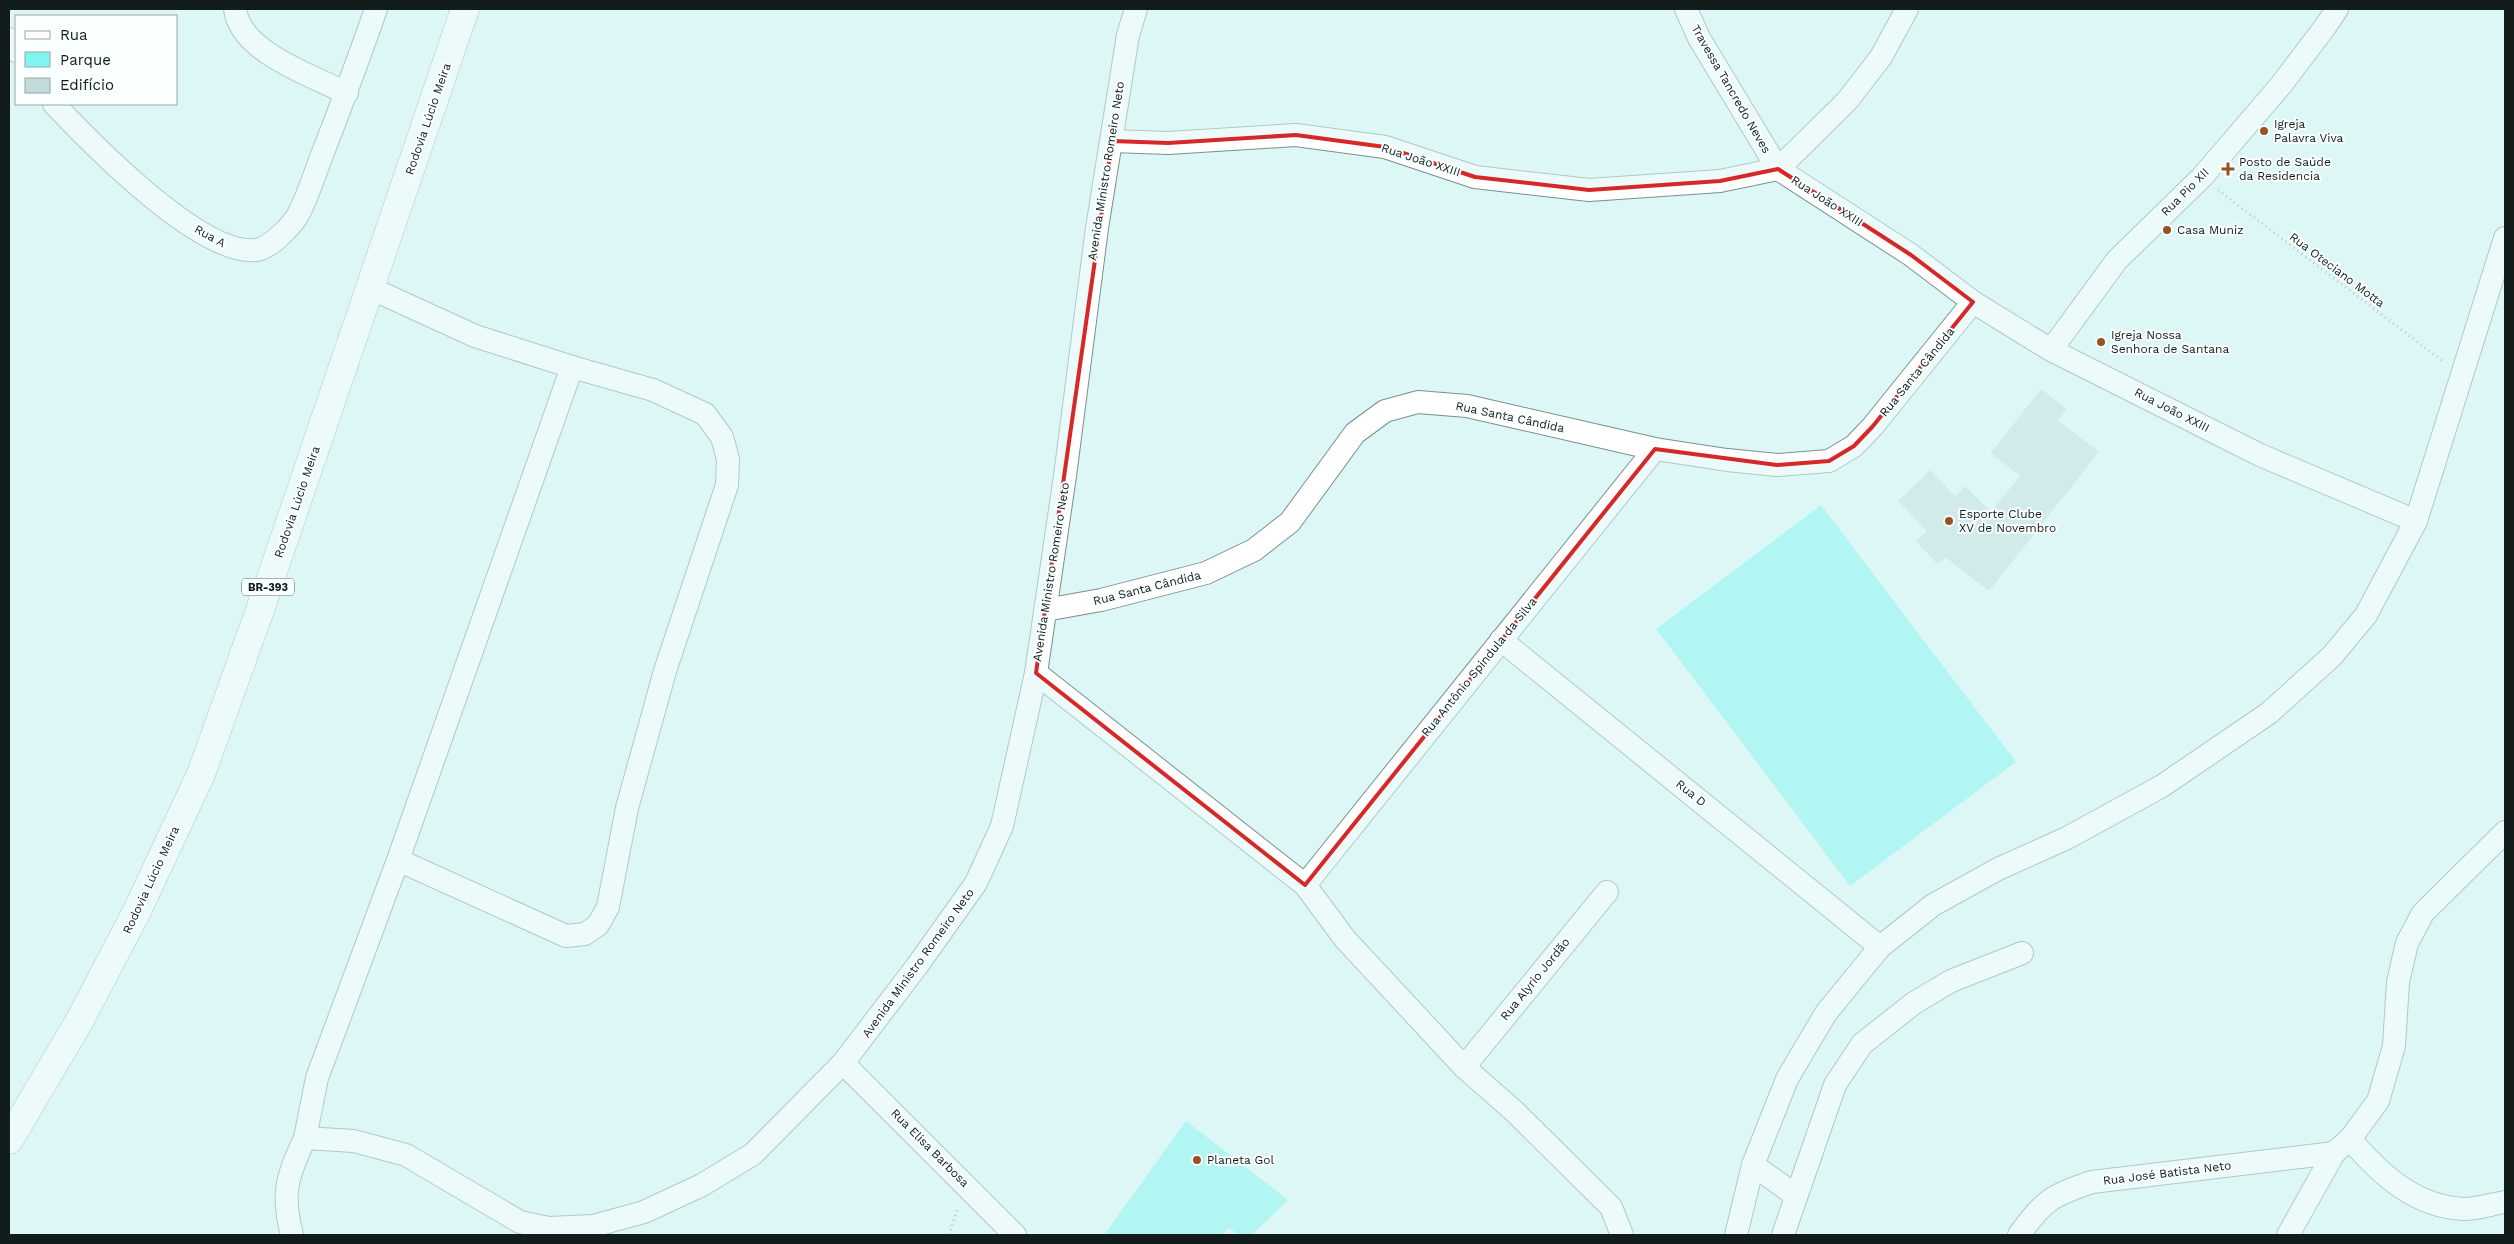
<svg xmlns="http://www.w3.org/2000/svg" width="2514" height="1244" font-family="'Work Sans',sans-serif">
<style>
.green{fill:#7ff4f1}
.building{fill:#c2dcdb}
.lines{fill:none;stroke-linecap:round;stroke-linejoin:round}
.minor-casing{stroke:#789190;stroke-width:24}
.highway-casing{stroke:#789190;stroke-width:29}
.path{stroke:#849897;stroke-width:3;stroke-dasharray:1 4;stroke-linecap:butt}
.minor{stroke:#fff;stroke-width:22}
.highway{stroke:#fff;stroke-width:28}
.marked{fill:none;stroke:#d62828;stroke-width:4;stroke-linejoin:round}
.poi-dot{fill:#955223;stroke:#faffff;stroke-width:2}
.labels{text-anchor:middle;stroke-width:4;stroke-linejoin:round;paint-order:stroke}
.shield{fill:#faffff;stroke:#58605f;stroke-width:1}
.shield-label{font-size:11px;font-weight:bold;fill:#121c1b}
.street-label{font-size:12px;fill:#121c1b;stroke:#faffff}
.poi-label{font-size:12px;fill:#121c1b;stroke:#faffff;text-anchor:start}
</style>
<rect width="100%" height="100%" fill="#dcf7f6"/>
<g class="green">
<path d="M1821,505L2016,762L1850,886L1656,629Z"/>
<path d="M1186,1121L1288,1200L1252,1235H1239L1229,1228L1222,1235H1104Z"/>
</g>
<path class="building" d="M2041,389L2067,409L2058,420L2099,452L1989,591L1945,557L1937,564L1916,541L1927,531L1898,501L1930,470L1955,496L1965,486L1991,512L2020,476L1991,453Z"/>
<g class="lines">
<defs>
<g id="minor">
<path d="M235,9C240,52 312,76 347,93"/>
<path d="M1686,9L1699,38L1778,169L1847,101L1881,57L1907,9"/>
<path d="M9,39L16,51"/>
<path d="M54,104C91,143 200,256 256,250C271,248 294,224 300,211C309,193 315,173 322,155C341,106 359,58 376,9"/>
<path d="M1112,141L1168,143L1296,135L1385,147L1475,177L1589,190L1720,181L1778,169L1911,255L1973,302L2051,350L2260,455L2416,521"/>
<path d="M370,288L475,336L572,367"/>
<path d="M2051,350L2117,260L2202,177L2233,141L2281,85L2325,27L2337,9"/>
<path d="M1045,610L1101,600L1206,573L1254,550L1290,522L1355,433L1385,411L1418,402L1467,406L1655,449L1727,460L1777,465L1829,461L1854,446L1873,426L1973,302"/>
<path d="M1501,640L1880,947"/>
<path d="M1036,673L1305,885L1345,939L1464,1067L1515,1112L1611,1207L1622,1235"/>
<path d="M1305,885L1655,449"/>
<path d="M843,1063L1015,1235"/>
<path d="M1464,1067L1607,892"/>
<path d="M305,1138L317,1078L398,860L572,367L653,390L705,414L722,437L728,459L727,485L665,671L627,808L608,907L598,925L585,934L566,936L398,860"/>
<path d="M2350,1139C2380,1174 2415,1207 2464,1209C2477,1209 2492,1204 2505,1202"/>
<path d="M1753,1165L1795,1195"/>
<path d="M292,1235C281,1193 287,1177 305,1138L354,1141L406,1155L520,1222L549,1228L593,1226L644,1212L702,1185L753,1154L843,1063L917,966L976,883L1002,826L1036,673L1065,476L1097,228L1128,35L1136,9"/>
<path d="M1736,1235L1753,1165L1787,1079L1826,1013L1880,947L1933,905L1998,869L2067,838L2162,786L2269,713L2332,656L2366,615L2416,521L2505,238"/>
<path d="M1783,1235L1835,1085L1862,1044L1914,1003L1951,981L2022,953"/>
<path d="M2019,1235C2043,1201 2052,1195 2092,1182L2334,1153"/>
<path d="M2288,1235L2334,1153L2350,1139L2378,1101L2394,1046L2398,982L2407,943L2423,913L2505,832"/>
</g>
<path id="highway" d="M9,1140L80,1020L137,911L201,774L260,610L465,9"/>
</defs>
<use href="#minor" class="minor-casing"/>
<use href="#highway" class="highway-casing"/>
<g class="path">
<path d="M2218,190L2444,362"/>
<path d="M949,1235L958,1208"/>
</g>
<use href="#minor" class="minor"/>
<use href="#highway" class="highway"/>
</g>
<path d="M0 0H2514V1244H0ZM1296,135L1385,147L1475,177L1589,190L1720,181L1778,169L1911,255L1973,302L1873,426L1854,446L1829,461L1777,465L1655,449L1305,885L1036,673L1112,141L1168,143Z" fill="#dcf7f6" fill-opacity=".55" fill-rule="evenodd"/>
<path class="marked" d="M1296,135L1385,147L1475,177L1589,190L1720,181L1778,169L1911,255L1973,302L1873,426L1854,446L1829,461L1777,465L1655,449L1305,885L1036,673L1112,141L1168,143Z"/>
<g class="poi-dot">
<circle cx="2264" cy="131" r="5"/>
<path d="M2225.5 161.5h5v5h5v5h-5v5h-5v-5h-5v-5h5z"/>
<circle cx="2167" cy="230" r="5"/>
<circle cx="2101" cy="342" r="5"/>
<circle cx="1949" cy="521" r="5"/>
<circle cx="1197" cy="1160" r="5"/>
</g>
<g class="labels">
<rect class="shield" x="242" y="578.5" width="52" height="17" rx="4"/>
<g class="shield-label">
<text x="268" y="591">BR-393</text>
</g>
<g class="street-label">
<text transform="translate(1731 89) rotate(60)" y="4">Travessa Tancredo Neves</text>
<text transform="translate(428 119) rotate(-71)" y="4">Rodovia Lúcio Meira</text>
<text transform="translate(1421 160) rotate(18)" y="4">Rua João XXIII</text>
<text transform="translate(1106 171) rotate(-81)" y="4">Avenida Ministro Romeiro Neto</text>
<text transform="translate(2185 192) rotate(-45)" y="4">Rua Pio XII</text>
<text transform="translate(1827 201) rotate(33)" y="4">Rua João XXIII</text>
<text transform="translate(210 236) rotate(29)" y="4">Rua A</text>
<text transform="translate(2337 270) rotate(37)" y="4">Rua Oteciano Motta</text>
<text transform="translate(1917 372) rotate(-51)" y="4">Rua Santa Cândida</text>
<text transform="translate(2172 410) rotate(27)" y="4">Rua João XXIII</text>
<text transform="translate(1510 417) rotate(12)" y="4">Rua Santa Cândida</text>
<text transform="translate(297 502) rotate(-71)" y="4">Rodovia Lúcio Meira</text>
<text transform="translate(1051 572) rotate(-81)" y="4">Avenida Ministro Romeiro Neto</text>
<text transform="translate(1147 588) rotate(-14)" y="4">Rua Santa Cândida</text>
<text transform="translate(1479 667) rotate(-51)" y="4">Rua Antônio Spindula da Silva</text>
<text transform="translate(1691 793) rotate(39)" y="4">Rua D</text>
<text transform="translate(151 880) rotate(-65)" y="4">Rodovia Lúcio Meira</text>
<text transform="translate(918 963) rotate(-54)" y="4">Avenida Ministro Romeiro Neto</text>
<text transform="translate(1535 979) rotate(-51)" y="4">Rua Alyrio Jordão</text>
<text transform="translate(930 1148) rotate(45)" y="4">Rua Elisa Barbosa</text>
<text transform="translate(2167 1173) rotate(-7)" y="4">Rua José Batista Neto</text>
</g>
<g class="poi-label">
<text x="2274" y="128">Igreja<tspan x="2274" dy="14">Palavra Viva</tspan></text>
<text x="2239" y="166">Posto de Saúde<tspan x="2239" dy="14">da Residencia</tspan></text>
<text x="2177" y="234">Casa Muniz</text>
<text x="2111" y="339">Igreja Nossa<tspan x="2111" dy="14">Senhora de Santana</tspan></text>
<text x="1959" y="518">Esporte Clube<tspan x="1959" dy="14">XV de Novembro</tspan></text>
<text x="1207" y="1164">Planeta Gol</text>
</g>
</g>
<rect width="2514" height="1244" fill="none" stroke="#121c1b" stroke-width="20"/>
<rect x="15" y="15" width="162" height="90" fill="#faffff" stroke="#9da4a4"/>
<rect x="25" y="31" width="25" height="8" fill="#ffffff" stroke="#9da4a4"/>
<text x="60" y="40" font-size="15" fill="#121c1b">Rua</text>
<rect x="25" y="52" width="25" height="15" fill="#7ff4f1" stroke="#9da4a4"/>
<text x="60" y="65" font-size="15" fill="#121c1b">Parque</text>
<rect x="25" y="78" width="25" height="15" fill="#c2dcdb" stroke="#9da4a4"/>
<text x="60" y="90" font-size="15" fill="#121c1b">Edifício</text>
</svg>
